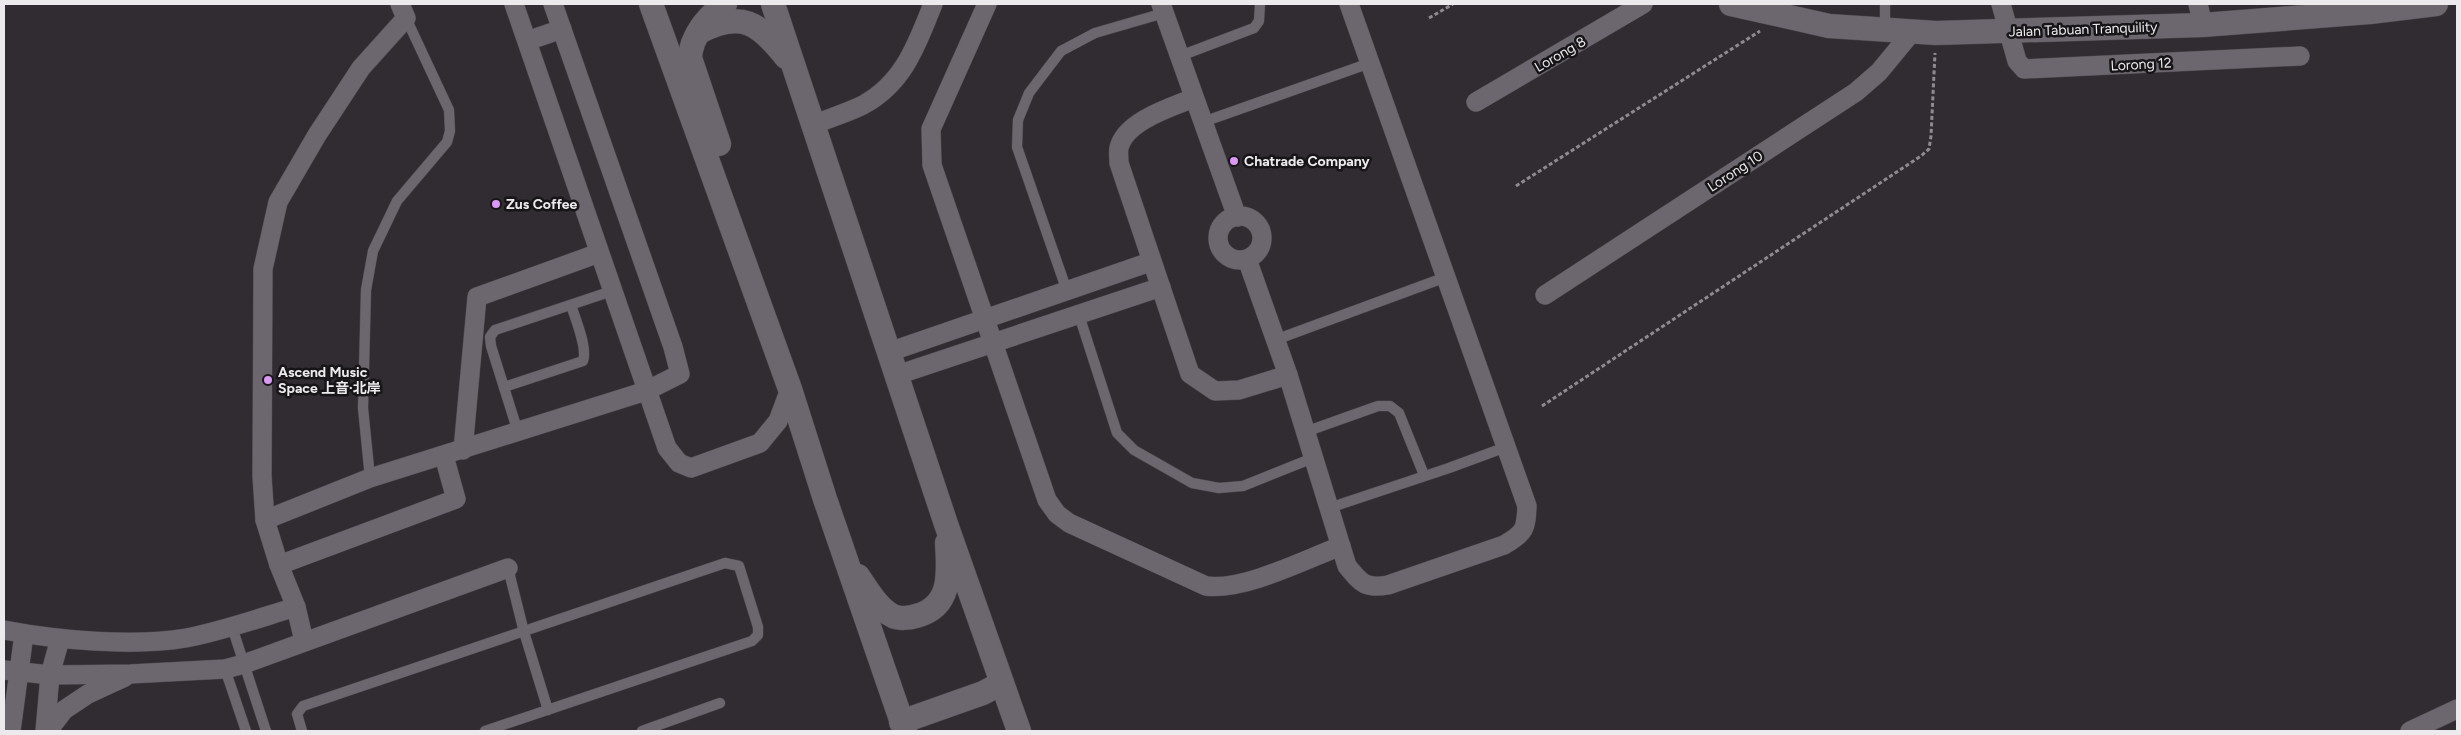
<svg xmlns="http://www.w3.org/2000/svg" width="2461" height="735" font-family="Figtree,'Noto Sans SC',sans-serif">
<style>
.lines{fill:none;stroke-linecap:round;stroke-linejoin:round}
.service-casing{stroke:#4b474d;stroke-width:11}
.minor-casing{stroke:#4b474d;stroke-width:20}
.tertiary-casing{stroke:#4b474d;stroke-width:25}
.path{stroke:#8e8b90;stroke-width:3;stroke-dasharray:4 2.5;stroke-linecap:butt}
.service{stroke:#6c676e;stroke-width:10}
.minor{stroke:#6c676e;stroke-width:19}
.tertiary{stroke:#6c676e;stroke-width:24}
.poi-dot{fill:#db99f5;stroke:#171518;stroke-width:2}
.labels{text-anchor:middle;stroke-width:5;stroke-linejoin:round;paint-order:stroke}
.street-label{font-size:14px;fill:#edeaee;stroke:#171518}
.poi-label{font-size:14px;font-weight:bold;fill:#edeaee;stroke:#171518;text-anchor:start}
</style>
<rect width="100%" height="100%" fill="#302c32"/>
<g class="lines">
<defs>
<g id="service">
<path d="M1885,4V30"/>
<path d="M1180,56L1254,28L1259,21L1260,4"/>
<path d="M1203,122L1370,63"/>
<path d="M1067,291L1017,147L1018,120L1029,93L1061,51L1095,33L1164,13"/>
<path d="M1079,315L1117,433L1134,450L1192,483L1219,488L1243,486L1313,458"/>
<path d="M1275,340L1446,277"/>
<path d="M504,387L583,361C588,348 575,318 571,305"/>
<path d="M518,432L491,346L490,337L495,330L612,291"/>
<path d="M1305,432L1378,406H1390L1399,413L1424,475"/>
<path d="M370,478L363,408L366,290L373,251L397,201L447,142L450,131L449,110L406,18"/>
<path d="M1329,508L1449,468L1506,447"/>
<path d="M508,568L524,632L548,710"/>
<path d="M232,627L266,731"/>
<path d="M225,669L246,731"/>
<path d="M302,731L297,714L303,706L725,563L739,566L758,627V635L752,641L485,731"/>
<path d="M642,731L720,703"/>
</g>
<g id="minor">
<path d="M514,4L667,448L679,463L691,468L760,443L778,421L790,389"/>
<path d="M987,4L931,129L932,165L1047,500L1057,514L1069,523L1206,586C1244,591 1304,560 1341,546"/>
<path d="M1161,4L1237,217"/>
<path d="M2001,4L2017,61L2024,69L2300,56"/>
<path d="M2198,4L2203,25"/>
<path d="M527,41L562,29"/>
<path d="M1194,98C1172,107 1125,121 1119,148C1118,152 1119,158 1119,163L1190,374L1215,391L1239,390L1288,375"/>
<path d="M1476,102L1643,4"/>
<path d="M813,125C829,118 847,113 863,105C904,83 917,44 933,4"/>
<circle cx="1240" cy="238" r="22"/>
<path d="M1247,259L1288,375L1347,566C1361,583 1365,589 1388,585L1504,545C1525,533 1526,529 1527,506L1349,4"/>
<path d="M1545,295L1856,92L1879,72L1912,32"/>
<path d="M889,352L1150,262"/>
<path d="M897,375L1161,287"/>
<path d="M463,450L477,297L599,253"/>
<path d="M265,520L370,478L646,391L680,374L673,347L553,4"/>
<path d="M279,565L456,499L444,456"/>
<path d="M4,630C56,640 133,647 186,638C223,631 259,618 296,607"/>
<path d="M304,641L296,607L279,565L265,520L262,476L263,269L278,202L317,135L361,68L406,18L400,4"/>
<path d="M4,670L50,675L130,674L225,669L244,664L508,568"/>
<path d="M11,731L24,634"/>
<path d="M45,731L50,675L60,639"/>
<path d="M48,731L64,710L88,694L125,677"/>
<path d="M2410,731L2457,709"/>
</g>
<g id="tertiary">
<path d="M651,4L790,389L825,499L905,731"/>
<path d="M773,4L946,524L1019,731"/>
<path d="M1731,4L1829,26L1936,33L2203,25L2370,12L2436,4"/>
<path d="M699,32C742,10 759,23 786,57"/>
<path d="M719,144L690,58C691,36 708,16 725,4"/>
<path d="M858,576C867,589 878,609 893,616C899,619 910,618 916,616C952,607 949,573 947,543"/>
<path d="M901,722L983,693L1002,683"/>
</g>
</defs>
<use href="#service" class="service-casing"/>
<use href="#minor" class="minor-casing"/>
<use href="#tertiary" class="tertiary-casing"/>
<g class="path">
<path d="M1429,18L1453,4"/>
<path d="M1516,186L1760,31"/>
<path d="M1542,406L1921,156L1929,149L1931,136L1935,53"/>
</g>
<use href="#service" class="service"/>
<use href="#minor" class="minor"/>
<use href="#tertiary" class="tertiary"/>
</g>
<g class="poi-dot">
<circle cx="1234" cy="161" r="5"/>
<circle cx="496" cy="204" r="5"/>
<circle cx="268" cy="380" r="5"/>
</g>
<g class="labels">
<g class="street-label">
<text transform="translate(2083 29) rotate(-2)" y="5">Jalan Tabuan Tranquility</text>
<text transform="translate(1560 54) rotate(-30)" y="5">Lorong 8</text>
<text transform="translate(2141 64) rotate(-3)" y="5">Lorong 12</text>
<text transform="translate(1735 171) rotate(-33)" y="5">Lorong 10</text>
</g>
<g class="poi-label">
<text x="1244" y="166">Chatrade Company</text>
<text x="506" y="209">Zus Coffee</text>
<text x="278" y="377">Ascend Music<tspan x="278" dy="16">Space 上音·北岸</tspan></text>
</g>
</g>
<rect width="2461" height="735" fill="none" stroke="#edeaee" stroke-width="10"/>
</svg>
